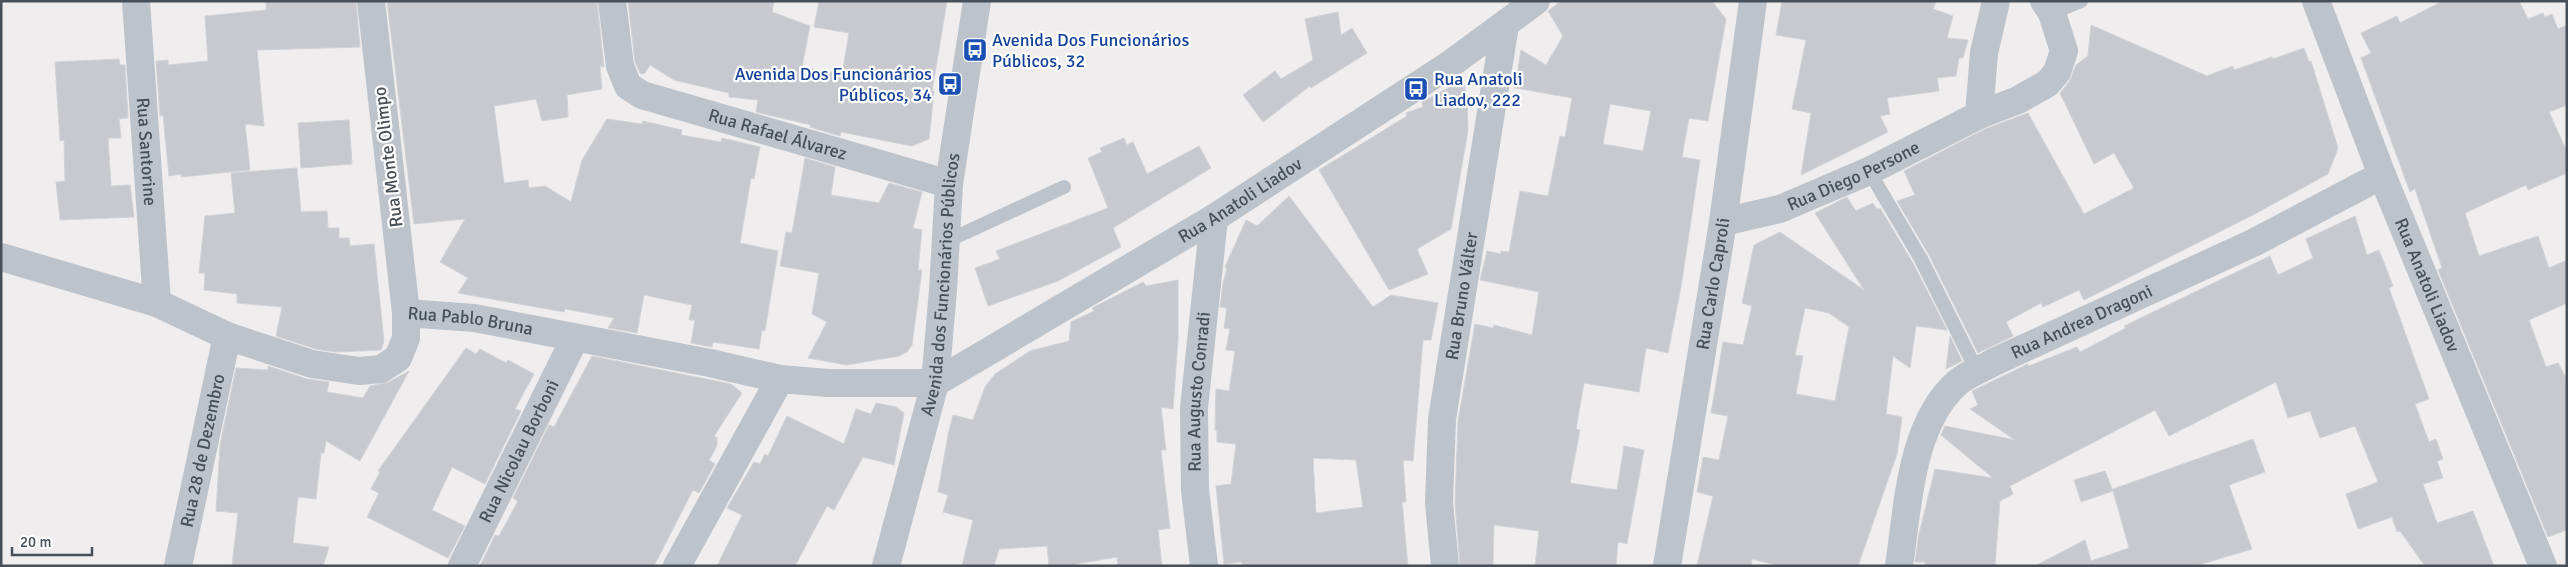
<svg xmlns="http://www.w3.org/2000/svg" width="2568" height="567" font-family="Signika,sans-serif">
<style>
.building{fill:#c7c9cf;stroke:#d1d3d8;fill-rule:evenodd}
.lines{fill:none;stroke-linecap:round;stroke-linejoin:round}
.service{stroke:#bcc3cb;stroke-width:14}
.minor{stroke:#bcc3cb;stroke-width:28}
.tertiary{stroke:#bcc3cb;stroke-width:28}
.labels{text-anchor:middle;stroke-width:4.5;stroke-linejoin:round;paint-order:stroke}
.transit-label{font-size:18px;fill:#164399;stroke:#fff;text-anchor:start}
.street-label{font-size:18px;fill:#474f58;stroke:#fff}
</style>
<rect width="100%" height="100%" fill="#efeded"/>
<g class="building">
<path d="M266,1H356L360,47L257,50L264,126L245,124L250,170L181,177V174L169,176L163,115L160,116L156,61L168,60V65L208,61L205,16L266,10Z"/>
<path d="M387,1H597L604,67L600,66L602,89L567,95L568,117L542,121L536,99L494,106L504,183L528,180L529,188L545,186L571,202L582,160L607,119L642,124L643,121L682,130L681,135L721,142L722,138L760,147L754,179L751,178L740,243L778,251L765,331L762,330L759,349L713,342L712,347L691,343L695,320H689L692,305L644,295L637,333L608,328L614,318L565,309L564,312L458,293L468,278L440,262L465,219L414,224Z"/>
<path d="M628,1H774L772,12L810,26L802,67L842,74L849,33L814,27L819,1H947L932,91H934L929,139L912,146L841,132L840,136L810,127L811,125L756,112L758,100L729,97V93L674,80L650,65L644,74L640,73L635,62Z"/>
<path d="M1561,1H1712L1726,19L1708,121L1689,118L1682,157L1700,160L1681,287L1668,353L1646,348L1639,392L1584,383L1576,429L1580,430L1570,483L1617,490L1624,446L1644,450L1627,544L1618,542L1616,566H1535L1539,531L1494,525L1493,566H1460L1455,503L1458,421L1475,324L1493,328L1494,325L1532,335L1539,292L1480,280L1487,251L1501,254V251L1509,252L1520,191L1548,196L1560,136L1565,137L1572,98L1515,88L1521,50L1546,65L1563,36L1548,11ZM1610,104L1651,111L1643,151L1603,144Z"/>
<path d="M1782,1H1936L1933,9L1953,16L1947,38L1968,40L1963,58H1959L1956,76L1937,78L1939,91L1887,98L1890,114L1880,116L1888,132L1801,175L1811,113L1792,109L1806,40L1776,35Z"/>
<path d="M2443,1H2519L2528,19L2543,13L2545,17L2552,14L2558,29L2567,25V105L2549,112L2567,152V173L2528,190L2526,185L2465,213L2479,256L2538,236L2549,268L2567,260V303L2529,320L2546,367L2558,363L2567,380V530L2548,537L2438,270L2442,268L2415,189L2410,192L2361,58L2371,53L2361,33L2397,16L2400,23Z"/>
<path d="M1338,12L1341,35L1352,28L1367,53L1311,88L1310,86L1263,122L1243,95L1275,71L1281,79L1313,60L1305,19Z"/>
<path d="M2091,25L2207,76L2233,66L2234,70L2272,57L2273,59L2304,48L2309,62L2311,61L2338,148L2328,174L2251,216L2084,300L2079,290L2043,307L2041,303L2006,322L2013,336L1978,353L1929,255L1897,201L1915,195L1904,171L1985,129L2028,113L2084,214L2134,188L2114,153L2094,164L2060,93L2069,82L2076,65L2088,56Z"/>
<path d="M119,59L120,65H125L128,118L119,119L121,138H108L111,186L130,185L134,217L60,220L56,182L65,181L64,140L60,141L55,62Z"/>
<path d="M1463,80L1467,98L1468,130L1451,229L1417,249L1428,274L1389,290L1319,170L1407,116L1406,113L1423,107L1422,102Z"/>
<path d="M349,120L352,164L301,168L298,123Z"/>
<path d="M1124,138L1127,145L1133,142L1147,174L1199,146L1211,168L1113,228L1121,247L1058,281L988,306L975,268L1000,259L996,251L1108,208L1088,158L1102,152L1100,148Z"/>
<path d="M805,158L835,167L831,195L879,203L889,183L922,192L913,228L922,230L918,270H922L912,345L907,352L899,356L847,365L808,358L827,322L812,314L819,273L780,266L786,232L792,233Z"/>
<path d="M297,168L301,212L327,211L328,228H339V238H349L350,246L374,244L384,341L381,350L335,352L316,349L276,336L282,307L237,303V294L204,290L205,273H199L205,216L235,213L231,173Z"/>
<path d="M1289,196L1373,307L1391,295L1438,303L1431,340H1423L1413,461L1403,460L1406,502H1402L1408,566H1243L1242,562L1224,564L1216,486L1231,484L1236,444L1217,442V431L1215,430L1216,389L1229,391L1235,351L1226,350L1230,329L1224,328L1227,308L1220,307L1223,283L1227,268L1225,267L1246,220L1257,226ZM1313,458L1356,460L1363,507L1316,513Z"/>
<path d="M1847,197L1856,211L1873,203L1877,209L1880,208L1913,263L1947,330L1916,326L1910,368L1893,356L1886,414L1902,417L1897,454L1858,566H1780L1752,559L1751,566H1697L1713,496L1697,492L1703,457L1719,460L1728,416L1711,413L1723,342L1743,345L1752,306L1742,303L1754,245L1780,232L1864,290L1815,213ZM1805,308L1829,313L1849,327L1835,401L1796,394L1803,356L1795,355Z"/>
<path d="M2355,216L2367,255L2379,250L2393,286L2389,288L2429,399L2415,404L2429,442L2436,439L2443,459L2437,461L2443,478L2423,484L2437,523L2473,511L2494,566H2425L2400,531L2397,532L2392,517L2358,529L2346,494L2378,482L2355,426L2320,438L2310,411L2288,418L2276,382L2169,436L2155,410L2010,486L2013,494L2000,501L1995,566H1925V562H1915L1919,534L1935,469L1993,478L1941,435L1945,426L2015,440L1970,409L1978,405L1972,391L2028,364L2029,366L2077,347L2080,352L2126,328L2124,326L2270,256L2278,275L2313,258L2306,239Z"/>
<path d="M1178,280V339L1173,409L1161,407L1166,450H1161L1170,528L1158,530L1162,566H1118L1117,557L1076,564L1077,566H1049L1047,546L999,549L994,566H962L973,520L943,512L948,495L938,492L948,435L953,415L973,420L985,387L995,374L1030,351L1069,341L1071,322L1094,311L1092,308L1143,282L1146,286Z"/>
<path d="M1950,336L1962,361L1946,369Z"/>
<path d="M466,348L476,354L480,349L506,363L508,360L534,374L515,409L521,411L485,484L452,467L432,510L465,526L448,558L367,517L379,493L371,489L380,472L378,471Z"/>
<path d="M592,356L731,384L742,393L714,436L717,438V446L709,460L715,464L699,493L693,490L654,566H480L495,535L499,536L518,501L513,498L549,425L554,427Z"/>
<path d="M268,366L307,379L329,382L327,392L363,398L370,386L389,382L409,371L360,461L326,441L324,453H321L316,499L298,497L293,543L329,547L323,566H232L238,513L216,511L220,445L236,368L268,370Z"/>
<path d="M876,403L896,407L904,413L894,465L863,457L834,510L827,506L795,566H717L742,515L727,508L754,462L760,464L765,454L768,456L787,416L844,444L856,409L871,414Z"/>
<path d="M2253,439L2265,472L2229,485L2252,549L2195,566H2035L2085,540L2091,561L2129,548L2113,491L2081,502L2074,480L2105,471L2113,491V489Z"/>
</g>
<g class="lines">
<g class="service">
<path d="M2052,13L2081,1"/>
<path d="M1869,171L1921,259L1977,371"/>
<path d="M945,242L1064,187"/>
</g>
<g class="minor">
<path id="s1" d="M136,1L157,303"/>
<path id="s2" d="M612,1L620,66L628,86L642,95L949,184"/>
<path id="s3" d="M2316,1L2382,175L2543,566"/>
<path d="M1979,115L1984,53L1996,1"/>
<path id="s4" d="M1723,222L1780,209L1808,197L1869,171L1979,115L2018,100L2048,83L2057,72L2064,51L2052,13L2044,1"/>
<path d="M1,257L157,303L227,336L312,364L359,371L381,369L398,358L406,338V313L371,1"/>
<path id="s5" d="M406,313L474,318L710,363L780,379L828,383H935L1214,218L1449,65L1536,1"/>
<path id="s6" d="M178,566L227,336"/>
<path id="s7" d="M462,566L575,338"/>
<path d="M677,566L780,379"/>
<path id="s8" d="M1204,566L1195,490L1194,408L1214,218"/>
<path id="s9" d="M1445,566L1439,503L1442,419L1505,25"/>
<path id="s10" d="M1667,566L1723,222L1753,1"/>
<path id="s11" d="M1899,566C1908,507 1910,425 1957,383C1967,374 1982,369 1994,362L2253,243L2382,175"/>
</g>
<path class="tertiary" id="s12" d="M886,566L935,383L943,290L949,184L977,1"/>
</g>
<defs>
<symbol id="bus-square" viewBox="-11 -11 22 22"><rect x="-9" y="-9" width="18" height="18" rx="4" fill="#1a4fb4" stroke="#fff"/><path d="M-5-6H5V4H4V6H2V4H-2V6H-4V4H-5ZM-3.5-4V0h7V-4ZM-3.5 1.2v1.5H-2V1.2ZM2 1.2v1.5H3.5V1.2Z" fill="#fff"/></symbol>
</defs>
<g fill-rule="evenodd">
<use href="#bus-square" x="961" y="36" width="28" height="28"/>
<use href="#bus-square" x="936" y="70" width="28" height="28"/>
<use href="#bus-square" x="1402" y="75" width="28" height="28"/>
</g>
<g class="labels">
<g class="transit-label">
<text x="992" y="46">Avenida Dos Funcionários<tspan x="992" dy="21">Públicos, 32</tspan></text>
<text x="932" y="80" text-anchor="end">Avenida Dos Funcionários<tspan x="932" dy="21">Públicos, 34</tspan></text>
<text x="1434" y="85">Rua Anatoli<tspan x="1434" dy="21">Liadov, 222</tspan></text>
</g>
<g class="street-label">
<text dy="6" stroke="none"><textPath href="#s2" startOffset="245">Rua Rafael Álvarez</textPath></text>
<text dy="6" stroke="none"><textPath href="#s1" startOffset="151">Rua Santorine</textPath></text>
<text transform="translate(388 157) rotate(-97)" y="6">Rua Monte Olimpo</text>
<text dy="6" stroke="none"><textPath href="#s4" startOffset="139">Rua Diego Persone</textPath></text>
<text dy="6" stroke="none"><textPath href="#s5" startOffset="891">Rua Anatoli Liadov</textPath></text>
<text dy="6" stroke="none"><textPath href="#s10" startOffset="286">Rua Carlo Caproli</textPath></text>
<text dy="6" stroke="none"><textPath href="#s3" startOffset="305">Rua Anatoli Liadov</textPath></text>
<text dy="6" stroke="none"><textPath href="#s12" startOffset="288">Avenida dos Funcionários Públicos</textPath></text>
<text dy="6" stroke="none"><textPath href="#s9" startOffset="272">Rua Bruno Válter</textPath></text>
<text dy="6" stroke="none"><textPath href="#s11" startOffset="335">Rua Andrea Dragoni</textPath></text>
<text dy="6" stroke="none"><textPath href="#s5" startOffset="65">Rua Pablo Bruna</textPath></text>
<text dy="6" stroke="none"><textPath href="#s8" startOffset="175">Rua Augusto Conradi</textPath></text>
<text dy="6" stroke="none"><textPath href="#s6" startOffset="118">Rua 28 de Dezembro</textPath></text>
<text dy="6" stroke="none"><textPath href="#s7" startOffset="128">Rua Nicolau Borboni</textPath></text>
</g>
</g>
<rect width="2568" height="567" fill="none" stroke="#474f58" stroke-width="5"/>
<path d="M12 547v8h80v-8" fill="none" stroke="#474f58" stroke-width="2.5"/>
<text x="20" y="547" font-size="15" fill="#474f58" stroke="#ffffff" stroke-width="4" paint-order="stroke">20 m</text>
</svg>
